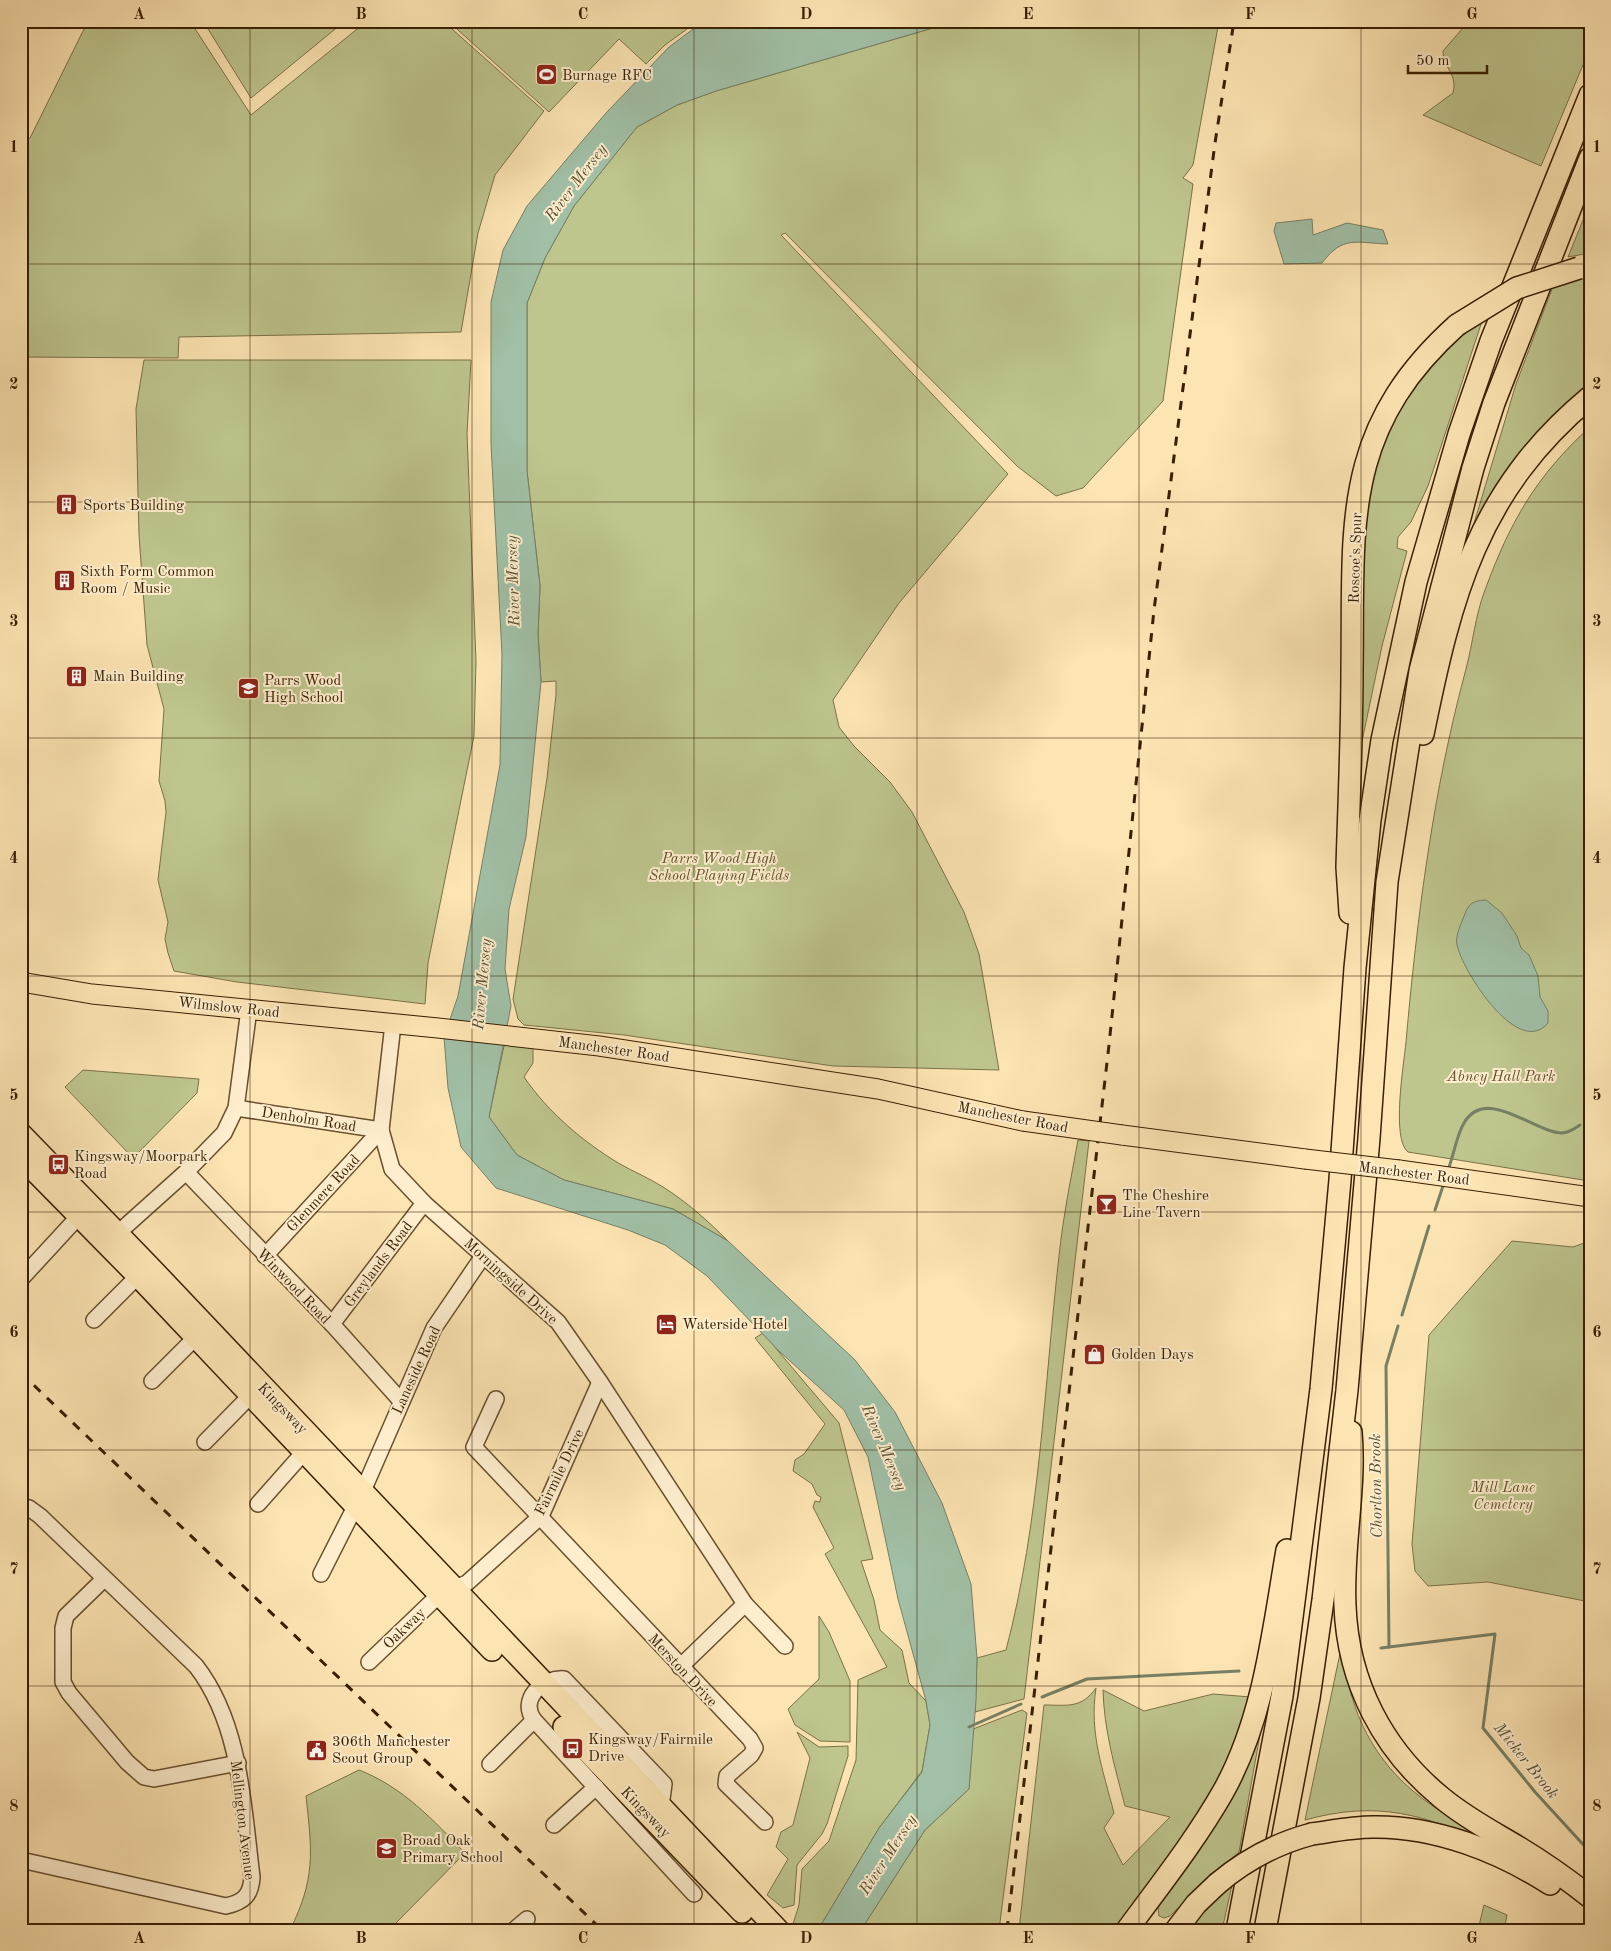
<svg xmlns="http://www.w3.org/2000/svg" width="1611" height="1951" font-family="'Old Standard TT',serif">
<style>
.green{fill:#bec58d;stroke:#7b7247}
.water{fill:#a1c0a7;stroke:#778065}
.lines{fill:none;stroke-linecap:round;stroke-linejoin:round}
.stream{stroke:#778065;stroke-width:3}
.minor-casing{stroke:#69502e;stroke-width:18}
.major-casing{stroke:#381f01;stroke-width:21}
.highway-casing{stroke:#381f01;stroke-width:24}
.minor{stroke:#feeece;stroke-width:15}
.major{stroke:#fde5b3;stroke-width:19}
.highway{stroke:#fde5b3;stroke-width:21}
.rail{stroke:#381f01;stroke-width:3;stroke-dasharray:9 9;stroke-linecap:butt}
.major-bridge-casing{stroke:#381f01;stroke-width:21;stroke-linecap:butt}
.highway-bridge-casing{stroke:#381f01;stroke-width:24;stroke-linecap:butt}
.major-bridge{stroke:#fde5b3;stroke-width:19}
.highway-bridge{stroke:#fde5b3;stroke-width:21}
.grid{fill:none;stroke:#381f01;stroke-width:1;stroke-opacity:0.55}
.labels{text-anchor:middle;stroke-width:4;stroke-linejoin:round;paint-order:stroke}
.poi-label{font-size:15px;fill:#381f01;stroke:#feeece;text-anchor:start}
.street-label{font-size:15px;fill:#381f01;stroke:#feeece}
.park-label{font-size:15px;font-style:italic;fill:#60512b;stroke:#feeece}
.water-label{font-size:16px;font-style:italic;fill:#584f33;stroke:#feeece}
.neatline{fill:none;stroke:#381f01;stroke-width:2}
.grid-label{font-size:16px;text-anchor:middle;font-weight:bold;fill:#381f01}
</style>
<rect width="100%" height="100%" fill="#fde5b3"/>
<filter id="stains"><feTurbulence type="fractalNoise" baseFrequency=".004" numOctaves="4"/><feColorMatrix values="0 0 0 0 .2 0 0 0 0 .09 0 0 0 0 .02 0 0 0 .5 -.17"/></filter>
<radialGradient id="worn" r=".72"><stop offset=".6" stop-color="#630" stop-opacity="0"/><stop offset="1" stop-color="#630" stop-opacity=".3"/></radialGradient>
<g class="green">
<path d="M88,21H190L251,115L367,21H443L544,111L495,175L478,233L461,332L179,337L178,358L21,357V302L26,216L21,212V141L30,138Z"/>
<path d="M203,21H345L251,98Z"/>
<path d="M448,21H698L665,45L646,64L619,39L549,112Z"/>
<path d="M957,21H1219L1193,165L1183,178L1193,184L1163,401L1083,488L1056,496L1017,466L785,233L781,235L1008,474L899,603L833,700L839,727L854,746L890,782L912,812L964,912L979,954L999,1070L833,1066L624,1035L524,1025L518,1019L513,999L547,778L556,695V681L541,682L538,634L540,586L527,471V303L545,258L574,206L637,127L677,105L716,91Z"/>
<path d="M1469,21H1590V48L1541,166L1423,115L1453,93C1458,74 1443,68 1443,51Z"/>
<path d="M1590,203V253L1568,257Z"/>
<path d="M1590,274V389L1466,550L1516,384L1555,281Z"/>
<path d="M1484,315L1428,486L1411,522L1398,537L1397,548L1407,551L1382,646L1361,746V532L1382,436L1423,367Z"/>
<path d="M144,360H471L467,434L476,661L474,736L428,963L425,1004L237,982L174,971L168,953L165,939L168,922L158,880L166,812L165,801L159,781L164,709L147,645L139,535L136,409Z"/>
<path d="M1590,427V1173L1583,1180L1408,1152C1391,1139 1404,1063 1406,1042C1417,917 1433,791 1466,669C1473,643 1475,616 1485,590C1510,522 1536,476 1590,427Z"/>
<path d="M505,1041L533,1044V1063L524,1077C548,1112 583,1142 620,1164C634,1172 649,1178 663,1187C687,1202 708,1221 728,1241L673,1209L564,1180L517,1155L489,1117Z"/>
<path d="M83,1070L199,1079L197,1093L133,1158L65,1087Z"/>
<path d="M1078,1140L1089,1141L1024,1699L975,1712L977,1658L1006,1650C1040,1521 1044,1388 1059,1256C1063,1217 1071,1178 1078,1140Z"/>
<path d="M1512,1241L1573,1247L1590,1241V1602L1488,1582L1428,1586L1415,1571L1412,1544L1429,1335Z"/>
<path d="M763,1333L839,1423L873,1559L861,1561L874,1600L880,1630L902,1650L909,1683L926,1701L930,1725L922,1771L879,1828L818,1930H799L793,1924L799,1905L802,1869L829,1841L856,1760L858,1680L887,1667L825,1554L834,1548L813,1507L815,1501L820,1502L821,1497L817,1495L812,1484L793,1471L795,1460L804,1454L825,1424L755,1338Z"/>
<path d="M819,1616L829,1632L850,1681V1742L820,1741L795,1725L788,1709L819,1679Z"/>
<path d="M1342,1644C1347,1702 1368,1753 1413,1791C1437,1811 1466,1826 1491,1846C1426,1814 1377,1800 1305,1820Z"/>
<path d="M1096,1688C1089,1733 1103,1770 1114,1813L1104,1828L1123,1865L1170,1817L1125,1806C1115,1768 1104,1730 1103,1690L1144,1711L1213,1694L1251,1697L1246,1714L1213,1793L1118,1930H1019L1044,1705C1067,1705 1081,1709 1096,1688Z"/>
<path d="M1265,1707L1239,1852L1209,1877L1170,1916L1164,1918L1159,1916L1158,1908Z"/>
<path d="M1022,1710L1027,1713L999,1930H861L925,1830L969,1789L973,1729Z"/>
<path d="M797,1732L819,1747L848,1746V1756L827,1824L822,1834L797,1865L794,1905L783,1908L767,1895L788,1859L776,1847L781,1832L793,1825L810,1758Z"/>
<path d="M359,1770C403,1787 433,1820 465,1853L392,1927L393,1930H290C316,1878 312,1851 306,1796Z"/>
<path d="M1233,1881L1222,1930H1184Z"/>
<path d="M1484,1905L1507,1915L1504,1930H1478Z"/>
</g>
<g class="water">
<path d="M704,21H957L716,91L677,105L637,127L574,206L545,258L527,303V471L540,586L538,634L541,682L526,837L509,909L505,969L511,1006L489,1117L517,1155L564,1180L673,1209L728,1241L855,1360L895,1412L942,1503L971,1584L977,1658L976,1701L969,1789L925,1830L861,1930H818L879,1828L922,1772L930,1725L926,1701L898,1599L868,1457L844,1410L779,1351L707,1276L665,1245L628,1230L496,1188L461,1147L448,1088L444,1037L458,996L500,765L502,654L491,444V302L503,250L527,206L606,113L669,47Z"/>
<path d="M1312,219L1313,235L1347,223L1383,230L1388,244C1356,243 1343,235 1322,263L1284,264L1274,231L1276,223Z"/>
<path d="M1486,900L1502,913L1517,936L1521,948L1529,955L1538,976L1540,997L1548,1011V1023C1518,1059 1462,970 1457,945C1455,937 1460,926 1463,919C1468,905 1470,901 1486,900Z"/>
</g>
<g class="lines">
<g class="stream">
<path d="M1449,1167C1454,1154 1457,1134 1464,1123C1486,1085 1535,1133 1562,1133C1569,1133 1574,1129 1580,1125"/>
<path d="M1435,1210L1443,1186"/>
<path d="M1402,1315L1429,1226"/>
<path d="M1389,1647L1386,1366L1398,1326"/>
<path d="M1381,1648L1495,1634L1483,1728L1535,1792L1590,1852"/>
<path d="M1042,1697L1087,1679L1239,1671"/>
<path d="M969,1727L1021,1704"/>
</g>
<defs>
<g id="minor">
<path d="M393,1024L381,1130L392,1169L424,1203L558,1322L600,1382L745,1604L785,1646"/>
<path d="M236,1108L381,1130"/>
<path d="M186,1172L332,1324L401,1401"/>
<path d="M118,1233L186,1172L224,1133L236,1108L249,1009"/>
<path d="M265,1256L381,1130"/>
<path d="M21,1279L79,1216"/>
<path d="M94,1320L138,1276"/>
<path d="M332,1324L424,1203"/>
<path d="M152,1381L195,1338"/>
<path d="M496,1399L474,1447L750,1739L755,1748L751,1755L727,1776L726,1784L765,1822"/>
<path d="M205,1442L250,1396"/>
<path d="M258,1504L305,1451"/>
<path d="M21,1506L29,1508L40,1516L196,1666C241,1724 243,1806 252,1877C251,1895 244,1902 226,1906L21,1860"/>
<path d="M321,1574L363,1491L434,1328L483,1256"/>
<path d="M104,1579L66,1616L63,1628V1682L69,1693L127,1762L144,1777L154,1779L238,1763"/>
<path d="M369,1662L440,1594L467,1583L541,1516L600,1382"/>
<path d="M680,1667L745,1604"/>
<path d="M490,1764L534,1720"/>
<path d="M653,1809L662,1799L664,1784L564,1679C542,1677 519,1700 534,1720L694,1894"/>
<path d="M554,1825L596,1787"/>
<path d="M514,1930L527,1919"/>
</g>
<g id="major">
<path d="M21,982L92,994L438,1028L599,1046L878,1089L1023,1121"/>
<path d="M1122,1135L1305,1159"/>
<path d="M1399,1170L1590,1197"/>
</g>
<g id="highway">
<path d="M1423,734C1451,596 1477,491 1590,397"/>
<path d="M1350,913L1347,867C1349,801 1352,735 1352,669C1354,526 1340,430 1457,325"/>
<path d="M21,1134L148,1265L778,1930"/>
<path d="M21,1157L138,1276L492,1650"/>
<path d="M1351,1432C1356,1490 1342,1547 1345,1606C1348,1683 1383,1750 1442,1798C1466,1818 1493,1832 1518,1847C1543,1862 1567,1879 1590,1897"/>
<path d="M564,1727L742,1912"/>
<path d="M1312,1834C1333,1831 1352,1827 1373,1827C1434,1826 1499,1851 1550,1884"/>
<path d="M1127,1930C1160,1885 1195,1841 1223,1792C1264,1719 1273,1631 1287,1550"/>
<path d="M1176,1930L1196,1904L1217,1884"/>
<path d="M1237,1930L1282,1696L1321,1389L1340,1180L1355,968L1370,820L1382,740L1416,582L1459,434L1491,341L1590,95"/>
<path d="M1265,1930L1309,1698L1323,1600L1347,1390L1369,1138L1387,882L1420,671L1473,468L1494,403L1590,158"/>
</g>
</defs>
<use href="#minor" class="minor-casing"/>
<use href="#major" class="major-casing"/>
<use href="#highway" class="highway-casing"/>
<use href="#minor" class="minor"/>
<use href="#major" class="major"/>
<use href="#highway" class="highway"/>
<g class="rail">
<path d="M21,1373L602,1930"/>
<path d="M1007,1930L1109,1045L1154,610L1215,143L1234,21"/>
</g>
<defs>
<g id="major-bridge">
<path d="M1023,1121L1122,1135"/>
<path d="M1305,1159L1399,1170"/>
</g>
<g id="highway-bridge">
<path d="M1457,325L1517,288L1579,268"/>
<path d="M1217,1884C1244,1861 1278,1843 1312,1834"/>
</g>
</defs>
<use href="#major-bridge" class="major-bridge-casing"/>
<use href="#highway-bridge" class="highway-bridge-casing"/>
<use href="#major-bridge" class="major-bridge"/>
<use href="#highway-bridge" class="highway-bridge"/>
</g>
<path class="grid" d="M250,21V1930M472,21V1930M694,21V1930M917,21V1930M1139,21V1930M1361,21V1930M21,264H1590M21,502H1590M21,738H1590M21,976H1590M21,1212H1590M21,1450H1590M21,1686H1590"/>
<defs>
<symbol id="stadium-square" viewBox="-11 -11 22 22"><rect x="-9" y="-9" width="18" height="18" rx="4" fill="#8f2418" stroke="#feeece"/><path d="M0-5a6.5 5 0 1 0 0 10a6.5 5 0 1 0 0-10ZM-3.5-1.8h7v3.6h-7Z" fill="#fff"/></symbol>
<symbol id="building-square" viewBox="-11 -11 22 22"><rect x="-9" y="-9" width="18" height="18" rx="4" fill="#8f2418" stroke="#feeece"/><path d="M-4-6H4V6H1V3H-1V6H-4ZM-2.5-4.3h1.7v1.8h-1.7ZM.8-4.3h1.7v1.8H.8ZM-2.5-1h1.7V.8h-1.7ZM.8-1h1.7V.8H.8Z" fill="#fff"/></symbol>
<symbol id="school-square" viewBox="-11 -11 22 22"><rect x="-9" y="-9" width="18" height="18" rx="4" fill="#8f2418" stroke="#feeece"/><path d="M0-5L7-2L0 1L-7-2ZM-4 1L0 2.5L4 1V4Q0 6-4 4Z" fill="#fff"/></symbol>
<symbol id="bus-square" viewBox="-11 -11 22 22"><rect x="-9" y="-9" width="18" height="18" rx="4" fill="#8f2418" stroke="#feeece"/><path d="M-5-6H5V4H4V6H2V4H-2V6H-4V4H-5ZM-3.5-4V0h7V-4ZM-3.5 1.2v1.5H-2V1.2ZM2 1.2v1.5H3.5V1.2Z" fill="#fff"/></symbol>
<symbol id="bar-square" viewBox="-11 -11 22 22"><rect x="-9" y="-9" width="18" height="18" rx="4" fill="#8f2418" stroke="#feeece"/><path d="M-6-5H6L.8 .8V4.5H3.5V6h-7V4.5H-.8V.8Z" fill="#fff"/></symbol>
<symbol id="hotel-square" viewBox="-11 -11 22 22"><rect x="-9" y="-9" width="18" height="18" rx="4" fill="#8f2418" stroke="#feeece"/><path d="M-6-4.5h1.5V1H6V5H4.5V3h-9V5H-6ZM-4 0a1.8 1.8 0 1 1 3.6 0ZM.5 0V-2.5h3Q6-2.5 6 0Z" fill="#fff"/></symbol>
<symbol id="shop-square" viewBox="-11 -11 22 22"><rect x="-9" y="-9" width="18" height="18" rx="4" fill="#8f2418" stroke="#feeece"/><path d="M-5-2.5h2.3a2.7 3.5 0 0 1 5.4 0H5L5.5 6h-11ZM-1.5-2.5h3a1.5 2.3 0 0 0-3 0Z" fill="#fff"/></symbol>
<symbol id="civic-square" viewBox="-11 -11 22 22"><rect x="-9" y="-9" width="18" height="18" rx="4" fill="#8f2418" stroke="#feeece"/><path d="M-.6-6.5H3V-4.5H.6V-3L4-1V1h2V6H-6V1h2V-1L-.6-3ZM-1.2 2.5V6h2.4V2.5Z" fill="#fff"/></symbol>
</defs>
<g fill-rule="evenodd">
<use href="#stadium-square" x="534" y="62" width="25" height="25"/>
<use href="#building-square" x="54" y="492" width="25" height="25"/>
<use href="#building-square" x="52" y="568" width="25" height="25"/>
<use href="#building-square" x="64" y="664" width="25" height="25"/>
<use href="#school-square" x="236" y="676" width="25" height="25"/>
<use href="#bus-square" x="46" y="1152" width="25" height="25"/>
<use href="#bar-square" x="1094" y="1192" width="25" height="25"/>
<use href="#hotel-square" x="654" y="1312" width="25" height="25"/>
<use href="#shop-square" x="1082" y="1342" width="25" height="25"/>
<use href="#bus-square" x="560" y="1736" width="25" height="25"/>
<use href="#civic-square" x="304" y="1738" width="25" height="25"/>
<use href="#school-square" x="374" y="1836" width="25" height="25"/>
</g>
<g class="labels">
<g class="poi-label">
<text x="562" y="80">Burnage RFC</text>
<text x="83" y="510">Sports Building</text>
<text x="80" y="576">Sixth Form Common<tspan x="80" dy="17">Room / Music</tspan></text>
<text x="93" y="681">Main Building</text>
<text x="264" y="685">Parrs Wood<tspan x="264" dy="17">High School</tspan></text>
<text x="74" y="1161">Kingsway/Moorpark<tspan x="74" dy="17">Road</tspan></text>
<text x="1122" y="1200">The Cheshire<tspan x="1122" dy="17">Line Tavern</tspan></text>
<text x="682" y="1329">Waterside Hotel</text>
<text x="1111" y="1359">Golden Days</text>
<text x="588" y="1744">Kingsway/Fairmile<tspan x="588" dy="17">Drive</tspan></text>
<text x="332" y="1746">306th Manchester<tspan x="332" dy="17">Scout Group</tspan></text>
<text x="402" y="1845">Broad Oak<tspan x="402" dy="17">Primary School</tspan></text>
</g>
<g class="street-label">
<text transform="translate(1355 558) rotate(-88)" y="5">Roscoe's Spur</text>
<text transform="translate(229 1007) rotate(6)" y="5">Wilmslow Road</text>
<text transform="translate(614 1049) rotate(8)" y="5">Manchester Road</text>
<text transform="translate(1013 1117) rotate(11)" y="5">Manchester Road</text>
<text transform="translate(309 1119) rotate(9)" y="5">Denholm Road</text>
<text transform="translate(1414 1173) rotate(7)" y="5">Manchester Road</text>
<text transform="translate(323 1193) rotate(-47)" y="5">Glenmere Road</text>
<text transform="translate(378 1264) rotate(-53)" y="5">Greylands Road</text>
<text transform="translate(511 1281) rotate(42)" y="5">Morningside Drive</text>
<text transform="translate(294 1286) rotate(46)" y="5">Winwood Road</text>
<text transform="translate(416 1370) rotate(-65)" y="5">Laneside Road</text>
<text transform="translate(283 1408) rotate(46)" y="5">Kingsway</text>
<text transform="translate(559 1472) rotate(-64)" y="5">Fairmile Drive</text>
<text transform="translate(404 1628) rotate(-44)" y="5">Oakway</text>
<text transform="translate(683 1670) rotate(47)" y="5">Merston Drive</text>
<text transform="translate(646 1812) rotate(46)" y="5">Kingsway</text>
<text transform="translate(243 1820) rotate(83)" y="5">Mellington Avenue</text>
</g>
<g class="park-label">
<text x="719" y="863">Parrs Wood High<tspan x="719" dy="17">School Playing Fields</tspan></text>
<text x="1501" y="1081">Abney Hall Park</text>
<text x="1503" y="1492">Mill Lane<tspan x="1503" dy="17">Cemetery</tspan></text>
</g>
<g class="water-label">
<text transform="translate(575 182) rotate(-53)" y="6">River Mersey</text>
<text transform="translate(512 581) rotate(-92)" y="6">River Mersey</text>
<text transform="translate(481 984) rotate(-85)" y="6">River Mersey</text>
<text transform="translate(885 1447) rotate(67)" y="6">River Mersey</text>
<text transform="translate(1375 1486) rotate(-91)" y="6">Chorlton Brook</text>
<text transform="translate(1527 1760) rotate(51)" y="6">Micker Brook</text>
<text transform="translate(887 1854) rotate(-57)" y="6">River Mersey</text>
</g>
</g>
<rect width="1611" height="1951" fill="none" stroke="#fde5b3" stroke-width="55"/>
<path d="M1408 65v8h79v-8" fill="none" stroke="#381f01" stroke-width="2.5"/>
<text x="1416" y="65" font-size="15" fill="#381f01" stroke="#feeece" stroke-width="4" paint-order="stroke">50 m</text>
<rect x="28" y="28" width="1556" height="1896" class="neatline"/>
<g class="grid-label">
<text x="139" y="19">A</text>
<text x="361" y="19">B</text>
<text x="583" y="19">C</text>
<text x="806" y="19">D</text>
<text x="1028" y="19">E</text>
<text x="1250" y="19">F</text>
<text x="1472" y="19">G</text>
<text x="14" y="152">1</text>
<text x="1597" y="152">1</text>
<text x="14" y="389">2</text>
<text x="1597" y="389">2</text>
<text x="14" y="626">3</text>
<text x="1597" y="626">3</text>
<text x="14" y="863">4</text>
<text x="1597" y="863">4</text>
<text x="14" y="1100">5</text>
<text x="1597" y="1100">5</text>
<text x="14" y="1337">6</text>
<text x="1597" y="1337">6</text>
<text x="14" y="1574">7</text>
<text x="1597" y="1574">7</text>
<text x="14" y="1811">8</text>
<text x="1597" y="1811">8</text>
<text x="139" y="1943">A</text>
<text x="361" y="1943">B</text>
<text x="583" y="1943">C</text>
<text x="806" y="1943">D</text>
<text x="1028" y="1943">E</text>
<text x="1250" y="1943">F</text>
<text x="1472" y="1943">G</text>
</g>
<rect width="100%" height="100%" filter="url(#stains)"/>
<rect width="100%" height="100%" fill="url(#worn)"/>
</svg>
